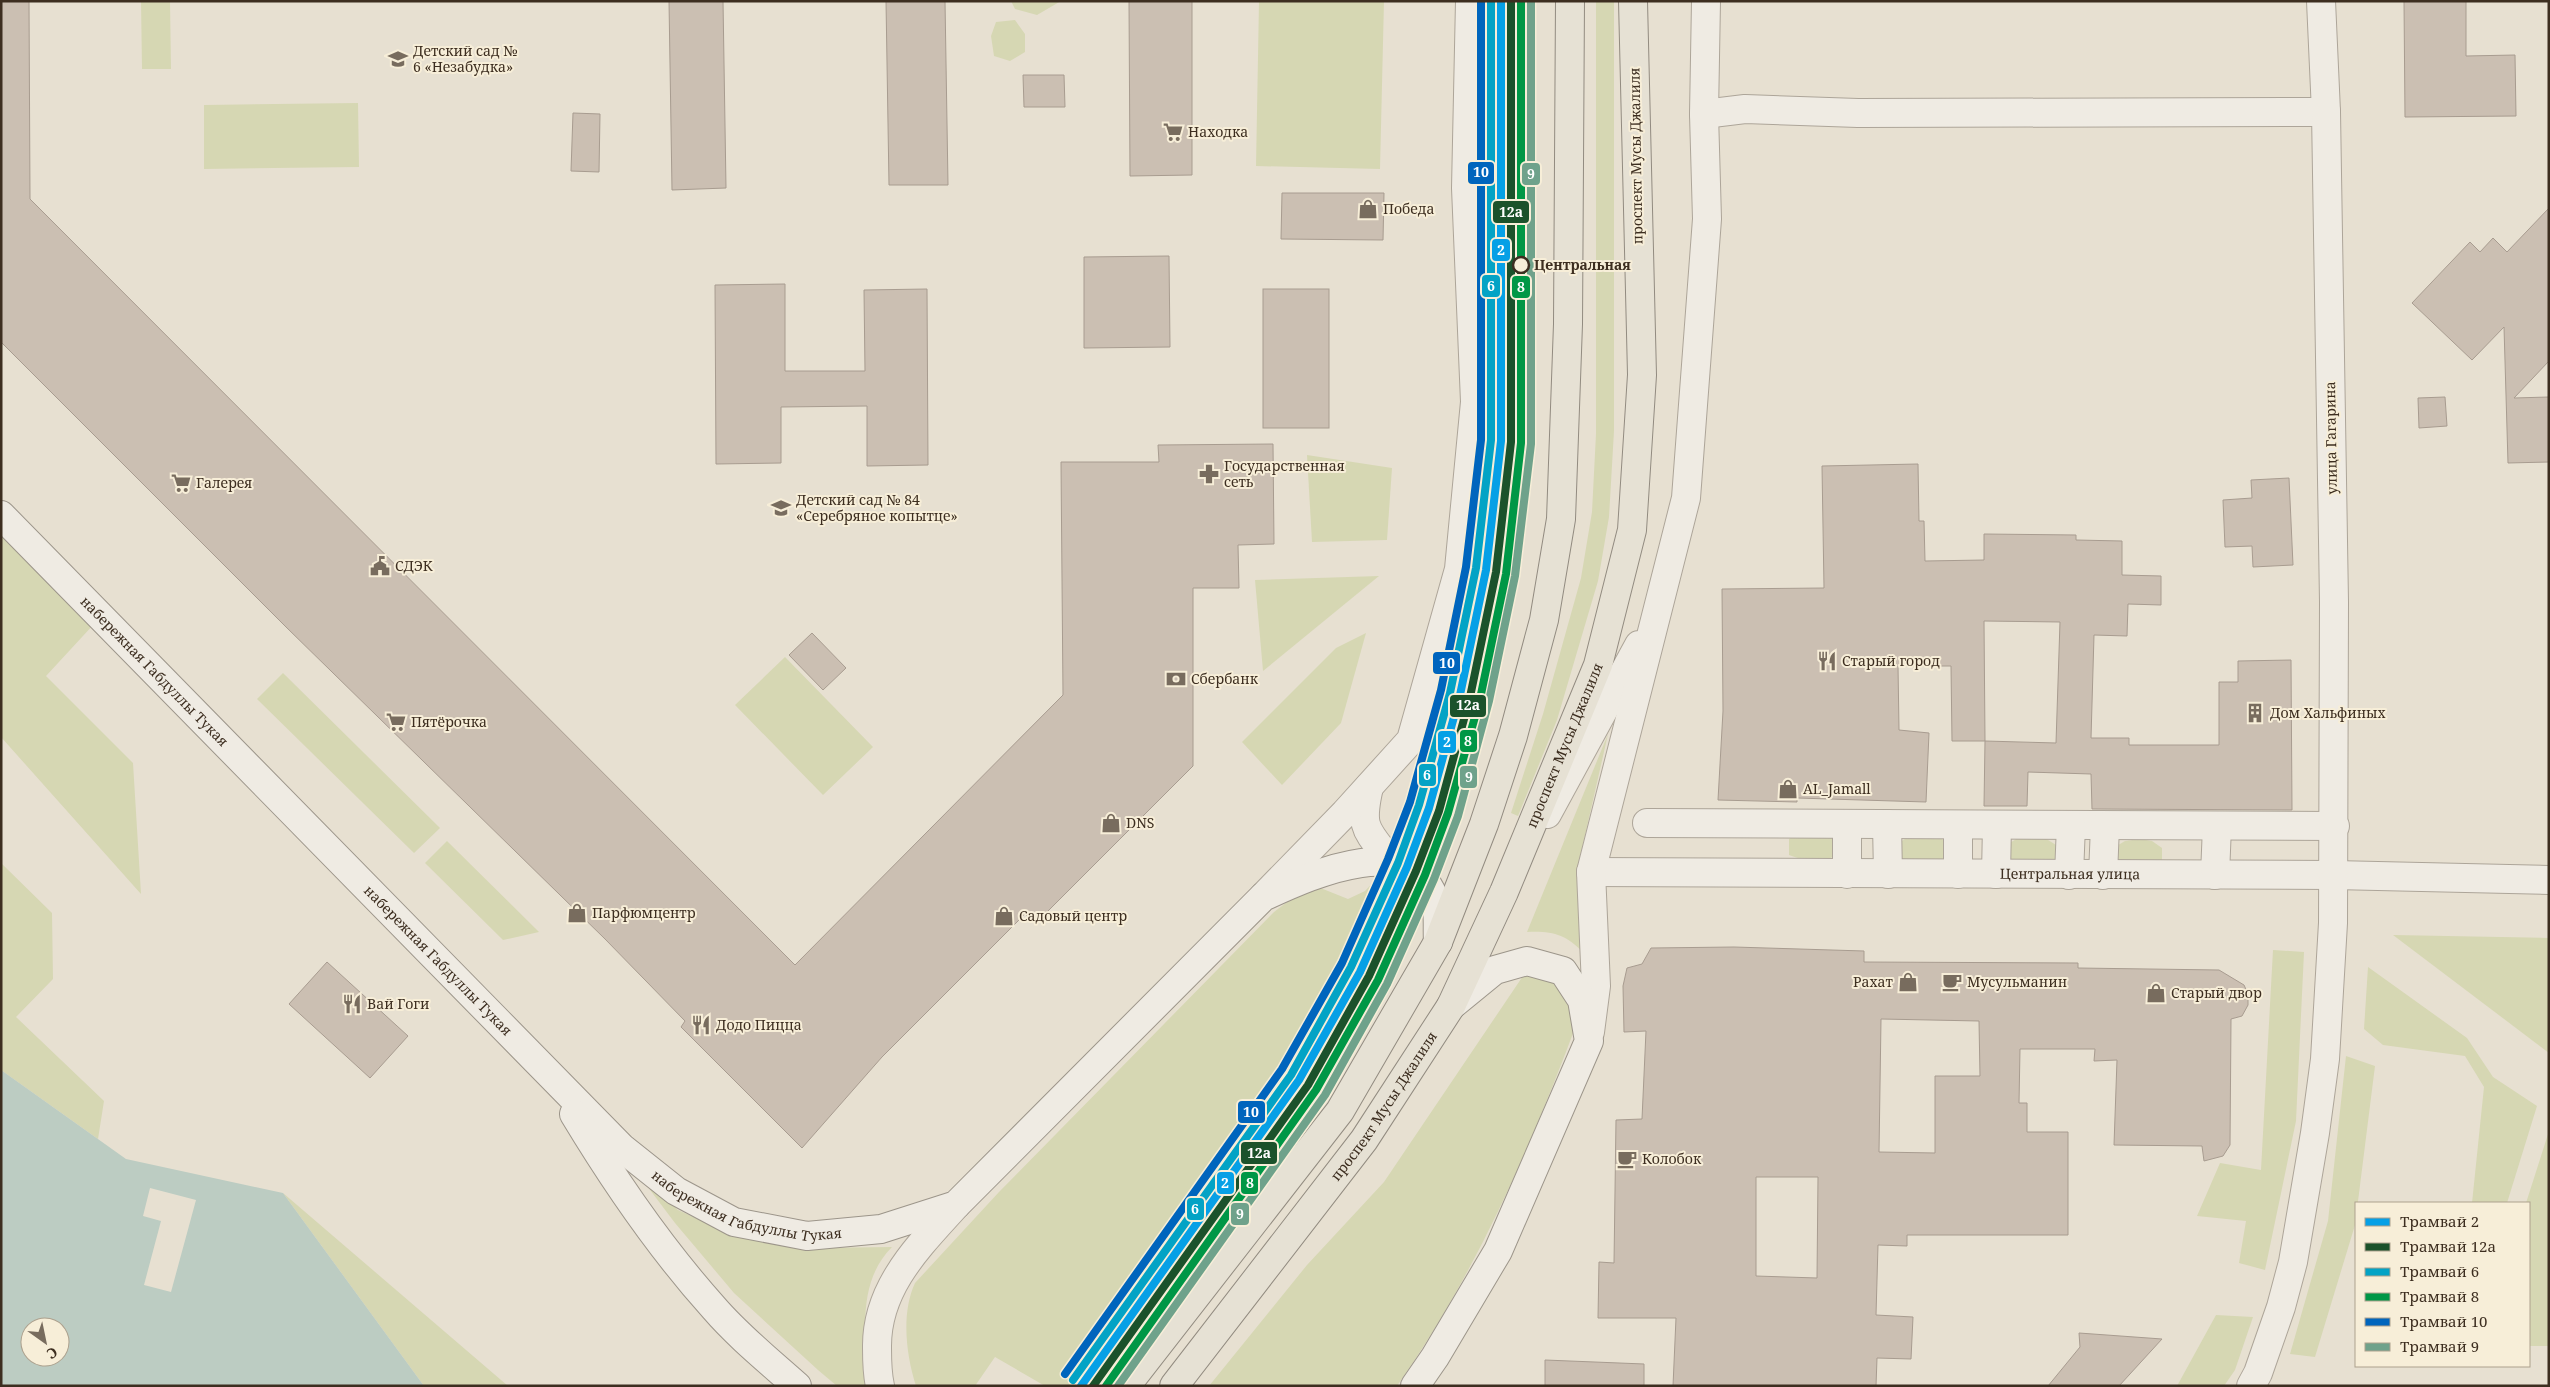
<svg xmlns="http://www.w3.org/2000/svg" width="2550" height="1387" font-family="'Noto Serif',serif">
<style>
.green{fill:#d6d7b3}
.water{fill:#bcccc2;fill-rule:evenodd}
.pier{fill:#e7e0d1}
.building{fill:#cbbfb2;stroke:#a89c90;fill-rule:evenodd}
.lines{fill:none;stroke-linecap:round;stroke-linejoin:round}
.pedestrian-casing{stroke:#ada599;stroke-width:30}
.minor-casing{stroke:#ada599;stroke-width:30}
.tertiary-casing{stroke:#ada599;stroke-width:30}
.secondary-casing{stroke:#9c958a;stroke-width:30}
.primary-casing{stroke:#928b80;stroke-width:30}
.pedestrian{stroke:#efebe3;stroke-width:28}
.minor{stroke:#efebe3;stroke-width:28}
.tertiary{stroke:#efebe3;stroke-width:28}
.secondary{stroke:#efebe3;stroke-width:28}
.primary{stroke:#e6e1d4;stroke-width:28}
.tram-1-casing{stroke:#f7eed8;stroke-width:11}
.tram-2-casing{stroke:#f7eed8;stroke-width:11}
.tram-3-casing{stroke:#f7eed8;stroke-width:11}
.tram-4-casing{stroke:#f7eed8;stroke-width:11}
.tram-5-casing{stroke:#f7eed8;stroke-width:11}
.tram-6-casing{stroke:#f7eed8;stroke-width:11}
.tram-1{stroke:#06a0e6;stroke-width:8}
.tram-2{stroke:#1b522b;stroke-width:8}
.tram-3{stroke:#03a3c5;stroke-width:8}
.tram-4{stroke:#009746;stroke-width:8}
.tram-5{stroke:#0065bd;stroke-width:8}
.tram-6{stroke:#6fa28b;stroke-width:8}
.stop-dot{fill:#f7eed8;stroke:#3d2e20;stroke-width:2.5}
.labels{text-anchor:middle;stroke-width:4;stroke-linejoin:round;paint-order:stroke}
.poi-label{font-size:14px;fill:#3d2e20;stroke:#f7eed8;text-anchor:start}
.street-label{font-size:14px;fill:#3d2e20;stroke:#f7eed8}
.stop-label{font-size:14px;font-weight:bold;fill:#3d2e20;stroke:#f7eed8;text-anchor:start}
.line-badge{stroke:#f7eed8;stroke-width:2}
.badge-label{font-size:14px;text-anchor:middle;font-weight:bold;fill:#fff}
</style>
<rect width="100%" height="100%" fill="#e7e0d1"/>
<g class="green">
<path d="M141,1H170L171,69H142Z"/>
<path d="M1011,1H1061L1037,15L1015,9Z"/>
<path d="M1259,1H1384L1380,169L1256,166Z"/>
<path d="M1596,1H1614V431L1609,517L1598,581L1557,720L1518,816L1511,813L1543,714L1581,578L1592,512L1596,434Z"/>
<path d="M1015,20L1025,34V52L1010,61L994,56L991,36L996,22Z"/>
<path d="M358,103L359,167L204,169V105Z"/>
<path d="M1307,455L1392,468L1387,540L1312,542Z"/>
<path d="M1,532L94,624L46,676L133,763L141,894L1,737Z"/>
<path d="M1379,576L1263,671L1255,580Z"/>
<path d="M1366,633L1341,723L1282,785L1242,742L1336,648Z"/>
<path d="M785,657L873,747L823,795L735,705Z"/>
<path d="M283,673L440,828L414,853L257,699Z"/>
<path d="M1608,734L1579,862L1578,878L1584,953C1565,934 1553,931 1527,932Z"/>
<path d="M1799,833H1826L1836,840V856C1819,862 1806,862 1789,855V839Z"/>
<path d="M1910,836H1937L1948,843L1947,858C1931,864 1916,864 1900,858V842Z"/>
<path d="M2018,838H2045L2056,845L2055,861L2042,866L2008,860V844Z"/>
<path d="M2140,839L2152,841L2162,848V863L2114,862L2115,847L2125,841Z"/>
<path d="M447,841L539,932L503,940L425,863Z"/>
<path d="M1,863L52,913L53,979L16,1017L104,1101L98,1139L1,1070Z"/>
<path d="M1381,874L1398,880L1358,970L1299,1080L1185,1241L1071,1386H1045L995,1357L975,1386H916C906,1355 901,1313 915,1283L999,1192L1274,912L1291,899L1318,887L1348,899L1365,891Z"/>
<path d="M2393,935L2549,938V1053Z"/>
<path d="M2273,950L2304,952L2296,1121L2265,1270L2239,1263L2246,1221L2197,1216L2220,1163L2261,1170Z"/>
<path d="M2368,967L2467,1038L2493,1077L2537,1106L2507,1203H2472L2484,1087L2465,1056L2383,1045L2364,1029Z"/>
<path d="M1525,973L1560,977L1578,1020C1531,1147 1475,1275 1397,1386H1209L1307,1265L1384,1182Z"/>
<path d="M2346,1056L2375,1066L2355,1225L2315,1357L2290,1354L2328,1221Z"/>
<path d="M2549,1131V1346H2529V1203H2526Z"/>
<path d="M638,1174L678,1210L722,1230L812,1248L892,1247C856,1283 864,1340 873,1386H837L818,1370L734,1293L675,1223Z"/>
<path d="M283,1193L508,1386H424Z"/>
<path d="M2216,1315L2253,1317L2235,1370L2224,1386H2177Z"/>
</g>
<path class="water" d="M1,1070L126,1159L283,1193L424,1386H1ZM30,1327H60V1357H30Z"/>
<path class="pier" d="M150,1188L196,1200L171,1292L144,1285L161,1221L143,1216Z"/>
<g class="building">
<path d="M1,1H29L30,199L795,965L1063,695L1061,462H1159L1158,445L1273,444L1274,544L1238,545L1239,588H1193V766L1035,924L1025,914L882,1057L802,1148L681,1027L685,1021L605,939L286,627L1,342Z"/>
<path d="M669,1H723L726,188L672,190Z"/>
<path d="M886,1H945L948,185H889Z"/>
<path d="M1129,1H1192V175L1130,176Z"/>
<path d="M2404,1H2466V56L2515,55L2516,116L2405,117Z"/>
<path d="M1023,75H1064L1065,107H1024Z"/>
<path d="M573,113L600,114L599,172L571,171Z"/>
<path d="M1282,193H1384L1383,240L1281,239Z"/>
<path d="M2549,208V361L2514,398L2549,397V462L2508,463L2504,327L2472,360L2412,303L2470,242L2480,252L2493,238L2507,252Z"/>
<path d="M1169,256L1170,347L1084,348V257Z"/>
<path d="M785,284V371H865L864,290L927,289L928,465L867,466V406L781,407V463L716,464L715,285Z"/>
<rect x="1263" y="289" width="66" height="139"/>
<path d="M2445,397L2447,426L2419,428L2418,398Z"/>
<path d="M1918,464L1919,521H1924L1925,561L1984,560V534L2076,535V540L2122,541V575L2161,576V605L2128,604L2127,636L2094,635L2091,738H2129V745H2219V682H2238V661L2291,660L2292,810L2092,809L2091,774L2028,772L2027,806H1984L1985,741H1952L1951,666H1898L1899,730L1929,733L1926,802L1797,798V802L1718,800L1723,711L1722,589L1824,588L1822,466ZM1984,621L2060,622L2056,743L1985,741Z"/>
<path d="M2289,478L2293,565L2253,567L2252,546L2225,547L2223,500L2252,498L2251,480Z"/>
<path d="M812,633L846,668L823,690L789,655Z"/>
<path d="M1734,947L1864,951V962L2078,963V968L2219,970L2244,985L2248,994V1005L2242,1016L2231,1019L2230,1145L2223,1156L2204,1161L2202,1146L2114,1145L2117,1060L2094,1061L2095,1049H2020L2019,1103H2027V1132H2068V1235H1907V1246L1878,1245L1876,1315L1913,1317L1911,1359L1877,1358L1876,1386H1673L1676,1318H1598L1599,1262L1614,1263L1616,1120L1642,1119L1646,1031L1624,1032L1623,986L1627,968L1642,964L1651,948ZM1881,1019L1979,1021L1980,1076H1935V1153L1879,1152ZM1756,1177H1818L1817,1278L1756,1276Z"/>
<path d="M327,962L408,1036L370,1078L289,1004Z"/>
<path d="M2079,1333L2162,1339L2119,1386H2048L2080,1347Z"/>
<path d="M1545,1360L1644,1364V1386H1545Z"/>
</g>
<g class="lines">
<defs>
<g id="pedestrian">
<path d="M1647,823L2335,826"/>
<path d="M1887,824L1888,874"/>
<path id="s1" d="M1591,872L2334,875"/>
<path d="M1847,874V824"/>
<path d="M1958,874V825"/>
<path d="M1996,874L1997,825"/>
<path d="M2069,875L2071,825"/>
<path d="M2103,875L2105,826"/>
<path d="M2215,875L2217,826"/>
</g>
<g id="minor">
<path d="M1704,114L1745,109L1858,113L2326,112"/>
<path d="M1369,787C1359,830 1367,830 1392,863"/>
<path d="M1547,814L1639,645"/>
<path d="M1264,896L1345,813L1411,740L1459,569L1475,402L1466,188L1470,1"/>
<path d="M1590,1032L1596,986L1591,872L1686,498L1707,219L1704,114L1706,1"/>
</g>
<g id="tertiary">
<path d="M2334,875L2549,880"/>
<path d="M880,1386C877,1373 877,1361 877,1348C876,1288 918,1247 956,1205"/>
<path d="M2251,1386L2258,1373L2281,1307L2293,1262L2315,1133L2325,1059L2333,923L2334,602L2326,112L2321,1"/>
</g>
<g id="secondary">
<path id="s2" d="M1,515L622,1148L676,1191L734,1222L807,1236L881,1229L956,1205L1263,897C1309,876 1414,826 1436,904C1439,915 1437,930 1438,942"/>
<path d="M574,1114C615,1182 661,1249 714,1308C739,1337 769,1361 797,1386"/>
<path d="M1415,1386L1435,1357L1498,1251L1589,1041L1582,1000L1563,971L1527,961L1495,970L1451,1006"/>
</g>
<g id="primary">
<path d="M1126,1386L1340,1111L1438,942L1484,824L1513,736L1544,620L1561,519L1568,324L1570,1"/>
<path id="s3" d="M1174,1386L1364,1140L1451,1006L1504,892L1598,665L1632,530L1642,375L1633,1"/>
</g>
</defs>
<use href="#pedestrian" class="pedestrian-casing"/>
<use href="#minor" class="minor-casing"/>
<use href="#tertiary" class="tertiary-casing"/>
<use href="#secondary" class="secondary-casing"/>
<use href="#primary" class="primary-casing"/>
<use href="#pedestrian" class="pedestrian"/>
<use href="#minor" class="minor"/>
<use href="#tertiary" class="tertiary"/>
<use href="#secondary" class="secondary"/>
<use href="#primary" class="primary"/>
<defs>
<path id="tram-1" d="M1081,1386L1299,1080L1360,972L1407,867L1429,808L1460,695L1486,570L1501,441V1"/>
<path id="tram-2" d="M1093,1386L1308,1085L1369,976L1416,871L1439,811L1470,697L1496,572L1511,442V1"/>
<path id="tram-3" d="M1073,1380L1291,1075L1351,967L1398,863L1419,805L1450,693L1476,568L1491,440V1"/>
<path id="tram-4" d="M1106,1386L1316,1090L1378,980L1425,875L1448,813L1480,699L1506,574L1521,443V1"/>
<path id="tram-5" d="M1065,1374L1282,1069L1342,963L1388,859L1410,802L1441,690L1466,567L1481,440V1"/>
<path id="tram-6" d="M1118,1386L1325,1095L1387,984L1434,879L1458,816L1489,701L1515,576L1531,444V1"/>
</defs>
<use href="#tram-1" class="tram-1-casing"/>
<use href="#tram-2" class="tram-2-casing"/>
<use href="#tram-3" class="tram-3-casing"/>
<use href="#tram-4" class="tram-4-casing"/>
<use href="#tram-5" class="tram-5-casing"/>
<use href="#tram-6" class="tram-6-casing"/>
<use href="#tram-1" class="tram-1"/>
<use href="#tram-2" class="tram-2"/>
<use href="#tram-3" class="tram-3"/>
<use href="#tram-4" class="tram-4"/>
<use href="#tram-5" class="tram-5"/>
<use href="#tram-6" class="tram-6"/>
</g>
<defs>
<symbol id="school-bare" viewBox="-9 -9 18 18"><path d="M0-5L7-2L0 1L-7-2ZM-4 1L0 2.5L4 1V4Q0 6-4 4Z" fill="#786c5e" stroke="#f7eed8" stroke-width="2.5" paint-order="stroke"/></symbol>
<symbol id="supermarket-bare" viewBox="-9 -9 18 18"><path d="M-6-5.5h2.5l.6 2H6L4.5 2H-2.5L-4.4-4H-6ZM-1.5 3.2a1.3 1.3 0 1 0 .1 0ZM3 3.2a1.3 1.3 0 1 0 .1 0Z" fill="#786c5e" stroke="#f7eed8" stroke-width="2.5" paint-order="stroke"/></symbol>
<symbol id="shop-bare" viewBox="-9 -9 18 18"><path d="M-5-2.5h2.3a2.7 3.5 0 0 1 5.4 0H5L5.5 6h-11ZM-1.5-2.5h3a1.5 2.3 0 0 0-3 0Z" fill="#786c5e" stroke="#f7eed8" stroke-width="2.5" paint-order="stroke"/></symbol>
<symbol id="pharmacy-bare" viewBox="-9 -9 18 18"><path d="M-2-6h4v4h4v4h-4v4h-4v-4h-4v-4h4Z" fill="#786c5e" stroke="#f7eed8" stroke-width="2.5" paint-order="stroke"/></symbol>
<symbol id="civic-bare" viewBox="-9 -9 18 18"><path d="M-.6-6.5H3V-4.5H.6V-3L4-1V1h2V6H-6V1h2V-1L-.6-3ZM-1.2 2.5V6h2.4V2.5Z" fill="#786c5e" stroke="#f7eed8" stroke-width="2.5" paint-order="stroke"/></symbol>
<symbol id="restaurant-bare" viewBox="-9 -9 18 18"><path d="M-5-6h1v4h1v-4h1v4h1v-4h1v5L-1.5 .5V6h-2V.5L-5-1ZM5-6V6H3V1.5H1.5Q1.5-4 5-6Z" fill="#786c5e" stroke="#f7eed8" stroke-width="2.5" paint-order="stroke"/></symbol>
<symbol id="bank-bare" viewBox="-9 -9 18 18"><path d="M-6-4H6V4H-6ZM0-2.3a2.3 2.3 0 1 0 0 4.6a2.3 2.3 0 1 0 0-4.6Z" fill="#786c5e" stroke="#f7eed8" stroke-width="2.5" paint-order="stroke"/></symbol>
<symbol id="building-bare" viewBox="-9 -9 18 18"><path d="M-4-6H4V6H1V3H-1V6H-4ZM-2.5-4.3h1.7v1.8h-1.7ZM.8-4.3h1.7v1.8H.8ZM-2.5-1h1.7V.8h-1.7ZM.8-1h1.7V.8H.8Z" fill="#786c5e" stroke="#f7eed8" stroke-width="2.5" paint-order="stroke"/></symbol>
<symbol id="cafe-bare" viewBox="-9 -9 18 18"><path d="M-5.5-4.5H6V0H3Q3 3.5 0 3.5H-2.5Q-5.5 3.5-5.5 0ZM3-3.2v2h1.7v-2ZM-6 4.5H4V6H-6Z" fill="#786c5e" stroke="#f7eed8" stroke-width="2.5" paint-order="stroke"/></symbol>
</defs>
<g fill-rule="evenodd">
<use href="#school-bare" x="384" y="45" width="28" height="28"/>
<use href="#supermarket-bare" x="1159" y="118" width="28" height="28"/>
<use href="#shop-bare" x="1354" y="195" width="28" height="28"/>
<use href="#pharmacy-bare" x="1195" y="460" width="28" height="28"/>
<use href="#supermarket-bare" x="167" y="469" width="28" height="28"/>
<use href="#school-bare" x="767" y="494" width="28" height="28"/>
<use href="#civic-bare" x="366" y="552" width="28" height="28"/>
<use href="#restaurant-bare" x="1813" y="647" width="28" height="28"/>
<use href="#bank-bare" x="1162" y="665" width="28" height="28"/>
<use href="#building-bare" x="2241" y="699" width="28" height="28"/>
<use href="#supermarket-bare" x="382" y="708" width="28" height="28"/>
<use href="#shop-bare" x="1774" y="775" width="28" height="28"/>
<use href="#shop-bare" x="1097" y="809" width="28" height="28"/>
<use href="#shop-bare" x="563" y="899" width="28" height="28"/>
<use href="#shop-bare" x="990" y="902" width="28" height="28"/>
<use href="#shop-bare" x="1894" y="968" width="28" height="28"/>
<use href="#cafe-bare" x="1938" y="968" width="28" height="28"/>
<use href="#shop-bare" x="2142" y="979" width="28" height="28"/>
<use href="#restaurant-bare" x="338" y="990" width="28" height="28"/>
<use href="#restaurant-bare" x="687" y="1011" width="28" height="28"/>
<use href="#cafe-bare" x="1613" y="1145" width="28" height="28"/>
</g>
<circle class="stop-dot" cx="1521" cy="265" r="8"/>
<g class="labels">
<g class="poi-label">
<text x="413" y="56">Детский сад №<tspan x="413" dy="16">6 «Незабудка»</tspan></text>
<text x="1188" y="137">Находка</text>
<text x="1383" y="214">Победа</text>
<text x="1224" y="471">Государственная<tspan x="1224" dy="16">сеть</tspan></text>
<text x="196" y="488">Галерея</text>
<text x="796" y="505">Детский сад № 84<tspan x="796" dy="16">«Серебряное копытце»</tspan></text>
<text x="395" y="571">СДЭК</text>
<text x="1842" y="666">Старый город</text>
<text x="1191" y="684">Сбербанк</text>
<text x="2270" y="718">Дом Хальфиных</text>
<text x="411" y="727">Пятёрочка</text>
<text x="1803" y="794">AL_Jamall</text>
<text x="1126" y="828">DNS</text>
<text x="592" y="918">Парфюмцентр</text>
<text x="1019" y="921">Садовый центр</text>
<text x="1893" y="987" text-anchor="end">Рахат</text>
<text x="1967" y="987">Мусульманин</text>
<text x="2171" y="998">Старый двор</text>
<text x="367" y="1009">Вай Гоги</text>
<text x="716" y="1030">Додо Пицца</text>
<text x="1642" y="1164">Колобок</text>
</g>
<g class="street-label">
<text transform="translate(1636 156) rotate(-91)" y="5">проспект Мусы Джалиля</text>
<text transform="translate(2331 438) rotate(-91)" y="5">улица Гагарина</text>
<text dy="5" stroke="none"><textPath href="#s2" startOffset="219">набережная Габдуллы Тукая</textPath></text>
<text dy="5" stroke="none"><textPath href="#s3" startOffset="755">проспект Мусы Джалиля</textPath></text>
<text dy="5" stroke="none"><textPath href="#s1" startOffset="479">Центральная улица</textPath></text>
<text dy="5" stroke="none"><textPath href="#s2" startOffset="624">набережная Габдуллы Тукая</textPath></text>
<text dy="5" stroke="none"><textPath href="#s3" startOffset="350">проспект Мусы Джалиля</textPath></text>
<text dy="5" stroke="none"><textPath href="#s2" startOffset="1029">набережная Габдуллы Тукая</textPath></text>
</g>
<g class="stop-label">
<text x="1534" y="270">Центральная</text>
</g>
</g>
<g class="line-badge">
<rect x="1467" y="161" width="28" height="24" rx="5" fill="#0065bd"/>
<rect x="1521" y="162" width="20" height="24" rx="5" fill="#6fa28b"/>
<rect x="1492" y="200" width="38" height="24" rx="5" fill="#1b522b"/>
<rect x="1491" y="238" width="20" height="24" rx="5" fill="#06a0e6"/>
<rect x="1481" y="274" width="20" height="24" rx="5" fill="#03a3c5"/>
<rect x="1511" y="275" width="20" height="24" rx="5" fill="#009746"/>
<rect x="1432" y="651" width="29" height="24" rx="5" fill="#0065bd"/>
<rect x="1449" y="694" width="38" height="24" rx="5" fill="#1b522b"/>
<rect x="1459" y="729" width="19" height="24" rx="5" fill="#009746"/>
<rect x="1437" y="730" width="20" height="24" rx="5" fill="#06a0e6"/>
<rect x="1418" y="763" width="19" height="24" rx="5" fill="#03a3c5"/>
<rect x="1459" y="765" width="19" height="24" rx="5" fill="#6fa28b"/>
<rect x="1237" y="1100" width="29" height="24" rx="5" fill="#0065bd"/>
<rect x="1240" y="1141" width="38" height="24" rx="5" fill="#1b522b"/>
<rect x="1216" y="1171" width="19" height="24" rx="5" fill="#06a0e6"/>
<rect x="1240" y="1171" width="19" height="24" rx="5" fill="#009746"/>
<rect x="1186" y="1197" width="19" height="24" rx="5" fill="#03a3c5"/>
<rect x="1230" y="1202" width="20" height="24" rx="5" fill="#6fa28b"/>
</g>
<g class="badge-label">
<text x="1481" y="177">10</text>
<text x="1531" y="179">9</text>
<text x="1511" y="217">12а</text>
<text x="1501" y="255">2</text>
<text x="1491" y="291">6</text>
<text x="1521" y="292">8</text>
<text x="1447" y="668">10</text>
<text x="1468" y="710">12а</text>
<text x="1468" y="746">8</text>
<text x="1447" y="747">2</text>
<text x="1427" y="780">6</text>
<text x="1469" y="782">9</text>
<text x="1251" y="1117">10</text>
<text x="1259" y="1158">12а</text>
<text x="1225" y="1188">2</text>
<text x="1250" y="1188">8</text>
<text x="1195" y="1214">6</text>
<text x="1240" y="1219">9</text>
</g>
<rect width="2550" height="1387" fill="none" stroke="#3d2e20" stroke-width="5"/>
<rect x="2355" y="1202" width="175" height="165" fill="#f7eed8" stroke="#ada18e"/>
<rect x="2365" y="1218" width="25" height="8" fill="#06a0e6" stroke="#ada18e"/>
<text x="2400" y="1227" font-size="15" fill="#3d2e20">Трамвай 2</text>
<rect x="2365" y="1243" width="25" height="8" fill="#1b522b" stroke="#ada18e"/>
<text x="2400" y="1252" font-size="15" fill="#3d2e20">Трамвай 12а</text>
<rect x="2365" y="1268" width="25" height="8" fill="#03a3c5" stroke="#ada18e"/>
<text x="2400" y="1277" font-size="15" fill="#3d2e20">Трамвай 6</text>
<rect x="2365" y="1293" width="25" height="8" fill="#009746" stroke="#ada18e"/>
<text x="2400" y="1302" font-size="15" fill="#3d2e20">Трамвай 8</text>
<rect x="2365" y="1318" width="25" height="8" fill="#0065bd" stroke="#ada18e"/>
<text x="2400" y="1327" font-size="15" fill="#3d2e20">Трамвай 10</text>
<rect x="2365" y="1343" width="25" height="8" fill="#6fa28b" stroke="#ada18e"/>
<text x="2400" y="1352" font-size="15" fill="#3d2e20">Трамвай 9</text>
<g transform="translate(45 1342) rotate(147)"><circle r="24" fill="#f7eed8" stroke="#ada18e"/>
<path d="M0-4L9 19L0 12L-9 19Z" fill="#786c5e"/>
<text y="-8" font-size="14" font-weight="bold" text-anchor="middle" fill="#3d2e20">С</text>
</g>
</svg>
